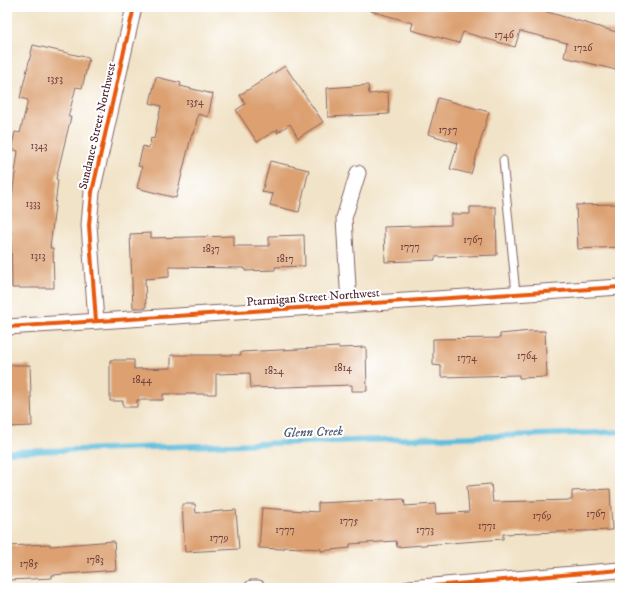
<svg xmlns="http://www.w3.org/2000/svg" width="627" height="595" font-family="'IM FELL DW Pica',serif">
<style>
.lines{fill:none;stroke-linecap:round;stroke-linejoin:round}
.stream{stroke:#5fbddd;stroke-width:5.5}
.building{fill:#dca071}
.service-casing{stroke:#846462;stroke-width:9}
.minor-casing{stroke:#846462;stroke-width:17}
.service{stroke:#fff;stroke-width:7}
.minor{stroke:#fff;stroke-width:15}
.cycleway-casing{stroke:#fff;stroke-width:6}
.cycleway{stroke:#e8590c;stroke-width:4}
.labels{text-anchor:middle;stroke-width:4;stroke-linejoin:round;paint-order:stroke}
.number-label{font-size:10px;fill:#6e3f3c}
.street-label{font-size:12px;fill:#4a1f2b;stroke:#fff}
.water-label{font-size:13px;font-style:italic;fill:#525e72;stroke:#fff}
</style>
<rect width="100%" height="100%" fill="#fff"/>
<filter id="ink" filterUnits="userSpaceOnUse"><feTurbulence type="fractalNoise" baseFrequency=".025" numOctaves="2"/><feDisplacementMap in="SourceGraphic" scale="8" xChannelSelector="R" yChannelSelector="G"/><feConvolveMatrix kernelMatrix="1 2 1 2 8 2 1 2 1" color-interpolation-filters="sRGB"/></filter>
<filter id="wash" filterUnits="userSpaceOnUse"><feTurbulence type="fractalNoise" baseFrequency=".012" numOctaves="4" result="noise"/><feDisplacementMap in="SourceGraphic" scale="16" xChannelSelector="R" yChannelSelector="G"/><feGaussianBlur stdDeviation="0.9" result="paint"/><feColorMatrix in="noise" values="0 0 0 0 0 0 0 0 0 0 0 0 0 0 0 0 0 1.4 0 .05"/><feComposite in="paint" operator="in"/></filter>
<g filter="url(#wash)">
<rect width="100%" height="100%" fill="#f1e3c7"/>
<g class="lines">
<path class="stream" d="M7,452L620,432"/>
</g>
<g id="blocks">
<g class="building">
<path d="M372,7H530L620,33V71L564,57L567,43L520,31L515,47L463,32L459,43L411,30L413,23L371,11Z"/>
<path d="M33,45L89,58L82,88L76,87L68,117H71L56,179L58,180L50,248H53L54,288H12L11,227L8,226L18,151L11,149L15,132L20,133L28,100L20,98Z"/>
<path d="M285,66L323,122L298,138L290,124L277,133L278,129L257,142L236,110L245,104L240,95Z"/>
<path d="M156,77L181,83L180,86L213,94L208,117L198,114L194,134L192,133L176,198L137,188L142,167L138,166L143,146L149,148L151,138L154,139L161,106L150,103Z"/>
<path d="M368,85L369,94L388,92L389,114L328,117L327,88Z"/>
<path d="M438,98L489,112L471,174L450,169L458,143L428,134Z"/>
<path d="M270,161L309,170L299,212L270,205L273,194L262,192Z"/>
<path d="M618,204L620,247L578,249L576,205Z"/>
<path d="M470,207H496L497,255L435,257V260L385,262L384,227L451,225V214H470Z"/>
<path d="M151,233V238L234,236V246H269V236L304,235L305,266L275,267V270L245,271V268L169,267V277L145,279L146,308H133L130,234Z"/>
<path d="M531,331H545L547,377L519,378V375L441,377V366L433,365V339L500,338V334Z"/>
<path d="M339,347V348L366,347L367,391H352V385L251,388L250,373L216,374V394H163V400H137V407H123V401H110V360H134V369L171,368V355H241V352Z"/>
<path d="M7,365H30L32,426L8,427Z"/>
<path d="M491,484L493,502L572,500V491L610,489L612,530L503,534V539L397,547L396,541L350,544V548L321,551V549L284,547V549L259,548L262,508L318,512V503L404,499L405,506L435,504L436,514L469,512L467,486Z"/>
<path d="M182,504H195L196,513L236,510L239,549L185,552Z"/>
<path d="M114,541L116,570L52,575V578L9,580L7,546L50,544V546Z"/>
</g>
</g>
</g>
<g filter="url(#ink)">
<use href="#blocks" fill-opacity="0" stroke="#846462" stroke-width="1"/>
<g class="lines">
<defs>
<path id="service" d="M503,160L516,294"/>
<g id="minor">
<path d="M349,304L344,218L358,173"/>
<path d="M96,321L89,225L92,192L134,7"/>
<path d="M7,327L620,287"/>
<path d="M252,588H258"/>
<path d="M409,588L620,570"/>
</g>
</defs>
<use href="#service" class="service-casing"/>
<use href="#minor" class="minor-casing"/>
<use href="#service" class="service"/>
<use href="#minor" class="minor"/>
<defs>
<g id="cycleway">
<path d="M96,321L89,225L92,192L134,7"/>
<path d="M7,327L620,287"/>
<path d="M409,588L620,570"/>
</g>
</defs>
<use href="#cycleway" class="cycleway-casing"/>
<use href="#cycleway" class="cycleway"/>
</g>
</g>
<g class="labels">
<g class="number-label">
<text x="504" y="38">1746</text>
<text x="583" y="51">1726</text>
<text x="55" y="82">1353</text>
<text x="195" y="105">1354</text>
<text x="448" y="133">1757</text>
<text x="39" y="149">1343</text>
<text x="33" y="207">1333</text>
<text x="473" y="243">1767</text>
<text x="410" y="250">1777</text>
<text x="211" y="252">1837</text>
<text x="38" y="259">1313</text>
<text x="285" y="262">1817</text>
<text x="527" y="359">1764</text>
<text x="467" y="361">1774</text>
<text x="343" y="371">1814</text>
<text x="274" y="374">1824</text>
<text x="142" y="383">1844</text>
<text x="596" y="517">1767</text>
<text x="542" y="519">1769</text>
<text x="349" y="524">1775</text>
<text x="487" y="529">1771</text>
<text x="285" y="533">1777</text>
<text x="425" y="533">1773</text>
<text x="219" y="541">1779</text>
<text x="95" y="563">1783</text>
<text x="29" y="567">1785</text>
</g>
<g class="street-label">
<text transform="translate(97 126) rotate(-77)" y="4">Sundance Street Northwest</text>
<text transform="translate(313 297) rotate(-4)" y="4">Ptarmigan Street Northwest</text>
</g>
<g class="water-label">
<text transform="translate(313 431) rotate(-2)" y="5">Glenn Creek</text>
</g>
</g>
<rect width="627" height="595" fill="none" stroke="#fff" stroke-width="24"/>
</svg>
